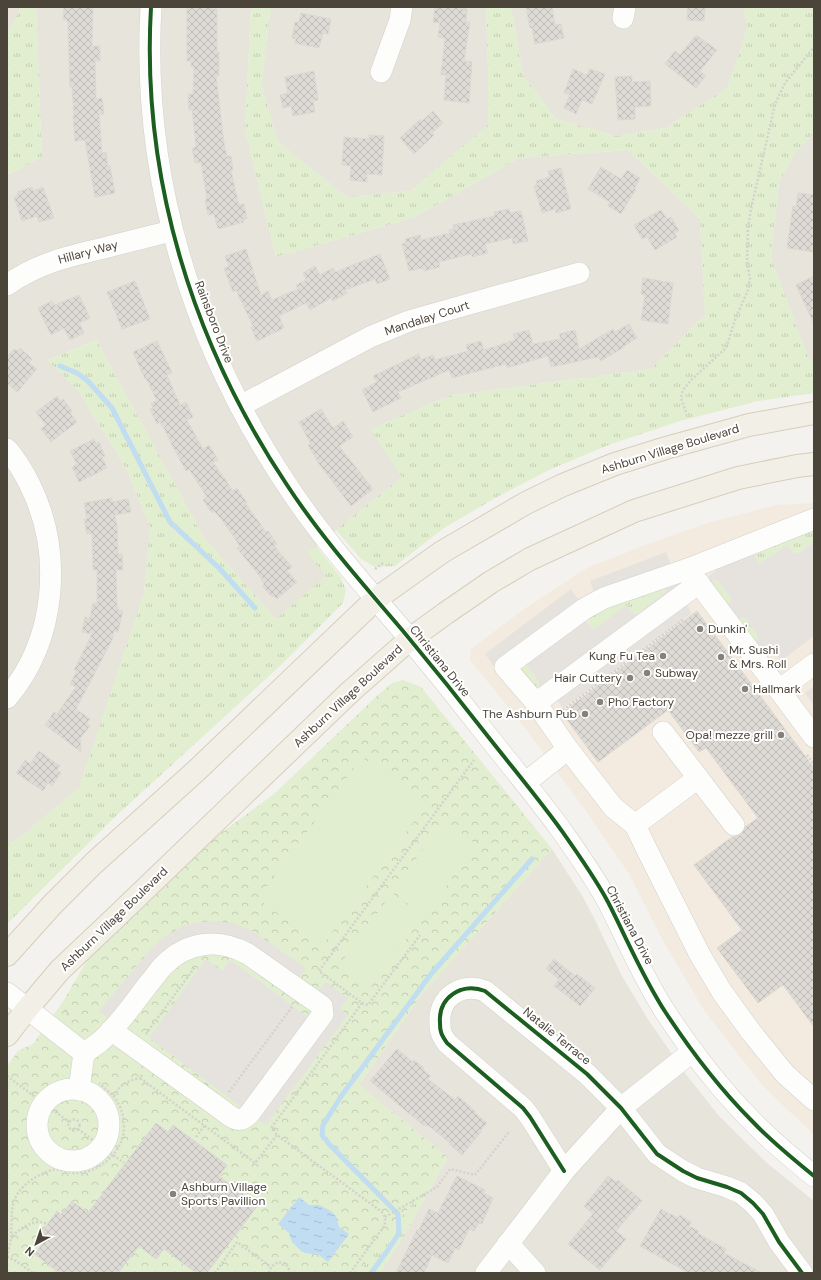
<svg xmlns="http://www.w3.org/2000/svg" width="821" height="1280" font-family="'DM Sans',sans-serif">
<style>
.residential{fill:#e7e4dc}
.commercial{fill:#f3ebdf}
.grass{fill:url(#grass-tufts)}
.park{fill:url(#park-crowns)}
.pitch{fill:#e1eecf}
.parking{fill:#e6e3df;fill-rule:evenodd}
.water{fill:url(#water-ripples)}
.lines{fill:none;stroke-linecap:round;stroke-linejoin:round}
.stream{stroke:#c0ddf1;stroke-width:5}
.building{fill:url(#building-cross-hatch);stroke:#dcd9d4}
.minor-casing{stroke:#d2d0cb;stroke-width:22}
.major-casing{stroke:#d6cebb;stroke-width:24}
.path{stroke:#d3d2cc;stroke-width:2.5;stroke-dasharray:2 2;stroke-linecap:butt}
.minor{stroke:#fdfdfc;stroke-width:21}
.major{stroke:#f2efe6;stroke-width:22}
.cycleway-casing{stroke:#fff;stroke-width:6}
.cycleway{stroke:#1b5e20;stroke-width:4}
.poi-dot{fill:#868178;stroke:#fff;stroke-width:1.5}
.labels{text-anchor:middle;stroke-width:4;stroke-linejoin:round;paint-order:stroke}
.street-label{font-size:12px;fill:#4b4439;stroke:#fff}
.poi-label{font-size:12px;fill:#4b4439;stroke:#fff;text-anchor:start}
</style>
<defs>
<pattern id="grass-tufts" width="24" height="20" patternUnits="userSpaceOnUse"><rect width="24" height="20" fill="#e1eecf"/><path d="M3 7l-1-3M5 7V3M7 7l1-3M15 17l-1-3M17 17v-4M19 17l1-3" fill="none" stroke="#c3cdb2"/></pattern>
<pattern id="park-crowns" width="20" height="18" patternUnits="userSpaceOnUse"><rect width="20" height="18" fill="#e1eecf"/><path d="M2 6a3 3 0 1 1 6 0M12 15a3 3 0 1 1 6 0" fill="none" stroke="#c3cdb2"/></pattern>
<pattern id="water-ripples" width="26" height="14" patternUnits="userSpaceOnUse"><rect width="26" height="14" fill="#c0ddf1"/><path d="M2 4q2-2 4 0t4 0M15 11q2-2 4 0t4 0" fill="none" stroke="#a6bfcf"/></pattern>
<pattern id="building-cross-hatch" width="8" height="8" patternUnits="userSpaceOnUse"><rect width="8" height="8" fill="#dedbd6"/><path d="M0 0l8 8M0 8l8-8" fill="none" stroke="#c0bdb8"/></pattern>
</defs>
<rect width="100%" height="100%" fill="#f4f2ee"/>
<g class="residential">
<path d="M7,7H21L7,35Z"/>
<path d="M36,7H251L245,129L276,257L415,217L519,158L628,150L700,219L705,315L651,369L449,396L371,429L402,477L308,553L327,576L276,619L204,538L96,340L47,360L78,390L127,470L150,527L144,594L79,788L14,842H7V175L42,157Z"/>
<path d="M271,7H486L488,68V125L410,191L347,197L278,142L261,84Z"/>
<path d="M511,7H744L747,28L728,87L665,128L616,136L556,119L523,75Z"/>
<path d="M814,133V365H813L807,355L771,258L779,182L795,153Z"/>
<path d="M552,849L583,897L594,918L622,976L649,1021L688,1077L720,1117L767,1163L814,1201V1273H380L408,1229L448,1157L359,1085L422,994Z"/>
</g>
<path class="commercial" d="M814,503V1135L762,1085L703,1009L662,939L629,874L588,814L522,724L470,660L471,649L524,609L587,568L645,545L707,523L777,505Z"/>
<g class="grass">
<path d="M21,7H36L42,157L7,175V35Z"/>
<path d="M251,7H271L261,84L278,142L347,197L410,191L488,125V68L486,7H511L523,75L556,119L616,136L665,128L728,87L747,28L744,7H814V133L795,153L779,182L771,258L807,355L814,365V393L758,401L680,421L611,444L551,469L497,497L444,528L395,566L375,567L361,559L336,530L402,477L370,429L449,396L651,369L705,315L700,219L628,150L519,158L415,217L276,257L245,129Z"/>
<path d="M96,340L204,538L276,619L326,576L307,553L316,546L340,576L346,590L343,603L280,666L117,815L7,924V842H14L79,788L144,594L150,527L127,470L78,390L47,360Z"/>
<path d="M814,528V542L798,554L792,552L787,545L760,564L752,554Z"/>
<path d="M714,580L718,582L731,598L730,602L726,604L711,584Z"/>
<path d="M663,587L666,591L664,593L637,614H633L626,606L593,630L586,618L587,616Z"/>
<path d="M742,617L746,619L758,635L759,638L756,642L738,621Z"/>
<path d="M520,665L527,666L539,683V687L537,688L520,671Z"/>
<path d="M448,1157L408,1229L380,1273H358Z"/>
</g>
<path class="park" d="M403,680L421,687L552,849L422,994L359,1085L448,1157L358,1273H7V1066L18,1051L33,1044L64,1000L92,952L210,841L274,794L378,695L392,683Z"/>
<g class="pitch">
<path d="M362,757L427,804L322,946L258,899Z"/>
<path d="M444,821L476,844L427,913L394,889Z"/>
<path d="M392,893L423,916L372,986L341,963Z"/>
</g>
<g class="parking">
<path d="M814,542V636L781,661L775,653L773,652L758,662L699,583L753,543V554L760,564L787,545L792,552L798,554ZM714,580L718,581L731,598L730,602L728,604H726L711,584ZM742,617L746,619L758,635L759,638L756,641L754,642L738,621Z"/>
<path d="M666,552L687,605L692,613L633,657L625,649L619,653V655L625,663L563,708L557,700H553L550,702L539,687V682L527,666L525,665L498,672L485,654L571,589L578,599L580,600L594,593L590,581ZM663,587L666,591L664,593L637,614H633L627,605L593,630L586,621V618L590,614Z"/>
<path d="M814,686V706L805,693Z"/>
<path d="M216,921L234,923L251,930L306,968L292,986L248,954L196,945L116,1025L99,1011L151,949L164,937L185,925L202,922Z"/>
<path d="M206,959L222,971L230,960L316,1023L312,999L326,982L348,998L340,1009L348,1015L266,1125L149,1038Z"/>
</g>
<path class="water" d="M299,1197L309,1205H319L331,1211L336,1216L339,1227L349,1234L328,1262L319,1255L305,1253L301,1251L292,1242L289,1233L278,1224Z"/>
<g class="lines">
<g class="stream">
<path d="M60,366L77,373L88,381L112,408L170,522L219,568L255,608"/>
<path d="M371,1273L388,1250L399,1233L398,1214L329,1144L322,1135L323,1125L342,1095L431,974L532,859"/>
</g>
</g>
<g class="building">
<path d="M64,7H93L92,46H100V61H95L96,99L102,98L104,114H99L102,153L106,152L108,167L110,166L115,193L95,197L85,140L75,141L73,116H74L72,87H70L68,25L67,20H63Z"/>
<path d="M187,7H211V9H217V52H219V76H216L224,143L227,156H231L233,170L231,171L239,205L244,204L247,219H243L244,222L218,229L214,214L208,215L205,200L207,199L201,162L195,163L192,148L196,147L192,109L189,110L188,94H193L194,67H191V61H187Z"/>
<path d="M435,7H454L467,9L466,22H470L464,61L472,62L469,103L444,100L446,75H441L445,38L438,37L440,23L433,22Z"/>
<path d="M526,7H552L555,25L561,24L564,38L535,44L532,28H530Z"/>
<path d="M688,7H705L704,21L687,20Z"/>
<path d="M301,13L331,19L328,34L323,33L319,48L295,43L296,39L292,38L295,22H299Z"/>
<path d="M696,35L717,50L700,71L706,76L696,88L665,64L675,51L680,55Z"/>
<path d="M573,69L587,75L590,69L605,74L592,104L582,100L576,114L564,108L570,95L564,93Z"/>
<path d="M314,71L318,100L313,101L315,112L293,116L291,106L283,108L280,95L288,93L285,77Z"/>
<path d="M632,76V82L650,81L651,106L635,107V119L618,120L615,77Z"/>
<path d="M433,111L443,123L432,133L434,135L414,154L400,138L420,119L422,121Z"/>
<path d="M369,135L384,136L382,175L367,174V182L350,180L351,166L342,165L344,137L369,139Z"/>
<path d="M601,167L621,179L627,170L640,178L635,188L636,189L621,214L608,206L610,202L588,189Z"/>
<path d="M561,168L571,209L556,213L555,209L542,213L534,186L537,185L536,181L550,177L548,171Z"/>
<path d="M32,187L33,191L43,187L54,218L39,222L37,216L22,221L14,197L18,195L17,192Z"/>
<path d="M798,193L814,195V252L787,248L793,206L796,207Z"/>
<path d="M509,209L510,213L521,211L528,241L513,244L512,238L485,244L488,253L472,257L471,254L439,262L440,267L424,271L423,268L409,271L402,244L406,243L405,239L420,235L421,240L450,233L449,230L454,229L453,225L495,216L494,212Z"/>
<path d="M661,210L667,219L671,217L679,231L674,233L677,237L655,250L647,237L642,239L634,225Z"/>
<path d="M246,249L261,295L268,291L272,300L298,289L296,285L306,280L303,273L315,266L320,275L333,268L335,272L380,254L390,279L377,284L375,279L345,290L347,293L333,301L331,298L310,310L306,303L279,316L284,328L257,341L251,327L253,326L236,290L233,292L224,268L229,267L225,256Z"/>
<path d="M814,276V324L796,285Z"/>
<path d="M643,278L673,283L668,324L641,320L645,295L641,294Z"/>
<path d="M135,281L150,319L122,329L107,292Z"/>
<path d="M79,295L90,318L79,323L84,333L70,340L64,328L51,335L38,308L52,301L55,305Z"/>
<path d="M629,324L637,338L624,346V347L601,361L598,357L551,367L548,356L507,368L506,364L452,378L449,370L398,392L401,398L373,412L362,390L377,382L373,376L419,354L421,360L433,355L435,360L468,351L466,345L481,341L484,350L515,340L513,334L529,330L533,344L561,339L559,334L575,330L579,349L613,329L615,332Z"/>
<path d="M157,341L172,373L167,375L180,405L186,402L193,417L187,420L203,449L209,445L218,460L213,462L233,491L237,488L247,503L246,504L266,532L268,531L277,544L274,546L292,567L287,571L297,582L277,599L274,596L272,597L262,586L264,584L261,579H262L237,548L240,546L222,520L214,511L212,513L203,500L207,497L189,469L186,471L172,445L163,426H162L160,422L157,424L150,409L153,408L151,403L157,401L146,378L145,379L133,352Z"/>
<path d="M20,348L32,359L29,363L37,369L17,392L7,383V356L14,349L17,351Z"/>
<path d="M57,396L60,401L63,399L72,411L70,413L77,422L51,442L41,429L46,425L36,412Z"/>
<path d="M321,409L333,428L343,421L353,437L339,446L373,489L351,506L319,464L308,445L311,444L299,422Z"/>
<path d="M94,439L96,444L99,442L105,456L102,457L107,468L79,482L72,467L77,464L70,451Z"/>
<path d="M112,498V502L128,499L131,512L115,515L117,526L118,554H122L123,570H116L117,607L119,608L118,610L123,611L118,632L114,631L112,640L76,709L90,719L86,723L90,726L80,738L81,752L45,725L54,712L57,714L76,687L70,684L77,671L74,670L92,634L82,632L85,617L90,618L93,603H97V570H93L92,533L87,534L84,519H87L84,503Z"/>
<path d="M697,611L814,768V1027L783,985L758,1003L717,948L742,930L694,865L732,837L741,835L745,827L758,818L706,748L699,752L668,710L598,762L562,713Z"/>
<path d="M39,751L60,766L57,770L61,773L52,786L48,783L43,791L16,773L25,760L30,764Z"/>
<path d="M554,959L575,976L577,974L595,988L580,1006L554,986L559,979L546,969Z"/>
<path d="M397,1049L413,1062L414,1060L424,1068L423,1070L431,1076L428,1079L455,1100L458,1096L476,1112L475,1113L487,1123L481,1130L482,1131L462,1155L449,1144L450,1143L429,1126L423,1125L370,1081Z"/>
<path d="M156,1123L168,1132L173,1125L227,1165L219,1176L258,1205L207,1273H196L164,1249L156,1259L139,1246L118,1273H59L35,1254L45,1240L39,1236L57,1211L61,1215L72,1201L88,1213Z"/>
<path d="M457,1176L485,1190L483,1193L493,1198L482,1224L479,1223L474,1231L469,1229L459,1250L455,1248L448,1263L432,1255L424,1273H396L417,1230H419L429,1209L438,1213Z"/>
<path d="M608,1176L616,1182L618,1180L642,1201L616,1231L626,1239L600,1270L568,1244L593,1214L584,1206Z"/>
<path d="M661,1209L678,1218L680,1215L691,1222L689,1226L699,1231L697,1233L726,1249L724,1253L762,1273H689L640,1246Z"/>
</g>
<g class="lines">
<defs>
<g id="minor">
<path d="M151,7C141,178 193,344 287,485C321,537 363,584 403,631C433,667 462,703 490,739C513,768 537,797 559,827C576,851 594,876 608,902C627,939 643,978 666,1013C691,1051 720,1089 752,1121C771,1141 793,1159 814,1176"/>
<path d="M623,18L625,7"/>
<path d="M381,72L400,20L402,7"/>
<path d="M7,285C36,264 69,256 104,248C127,242 150,236 172,231"/>
<path d="M240,406L370,337L409,321L579,273"/>
<path d="M7,449C16,459 24,473 30,485C63,552 57,639 7,698"/>
<path d="M688,569L604,598L584,609L505,667L536,703L699,583"/>
<path d="M814,664L779,690L814,737"/>
<path d="M779,690L688,569L814,519"/>
<path d="M536,703L568,749"/>
<path d="M663,732L734,825"/>
<path d="M525,783L568,749L613,807L635,825L647,850L700,955L722,992L751,1032L785,1074L814,1100"/>
<path d="M635,825L698,778"/>
<path d="M7,993L84,1053C90,1049 96,1045 101,1041C120,1024 135,1001 150,982C155,976 159,970 164,965C188,941 219,938 248,954L322,1006L323,1014L250,1113C239,1127 229,1115 218,1107L111,1030"/>
<circle cx="73" cy="1125" r="36"/>
<path d="M79,1090L84,1053"/>
<path d="M564,1171L530,1117L523,1108L447,1043C445,1040 442,1036 441,1032C440,1029 440,1026 440,1023C438,997 462,982 485,991L587,1074L621,1108L657,1154L683,1171L697,1178L727,1187L741,1193L753,1203L763,1214L779,1242L802,1273"/>
<path d="M508,1243L535,1273"/>
<path d="M486,1273L564,1171L621,1108L693,1051"/>
</g>
<g id="major">
<path d="M7,955L52,905L94,863L196,771L376,599L442,552L526,503L563,485L615,464L666,448L749,425L814,413"/>
<path d="M7,1035L27,1009L60,970L116,917L350,692L410,639L446,613L491,582L530,559L634,511L738,478L797,466L814,464"/>
</g>
</defs>
<use href="#minor" class="minor-casing"/>
<use href="#major" class="major-casing"/>
<g class="path">
<path d="M686,412L681,398L683,390L691,380L726,348L735,320L748,290L750,278L747,263L748,228L751,209L775,104L785,83L814,47"/>
<path d="M375,569L383,563"/>
<path d="M563,710L684,619"/>
<path d="M807,755L814,764"/>
<path d="M362,1003L368,1005L420,935"/>
<path d="M65,1010L69,1016"/>
<path d="M146,1034L195,967"/>
<path d="M142,1075L140,1078L255,1163L277,1135"/>
<path d="M7,1076L69,1122"/>
<path d="M229,1092L292,1007"/>
<path d="M114,1096C120,1084 128,1081 140,1078"/>
<circle cx="74" cy="1125" r="5.5"/>
<path d="M78,1129L124,1163"/>
<path d="M196,1137L205,1125"/>
<path d="M385,1217L437,1187L450,1169L475,1175L509,1132"/>
<path d="M12,1236C22,1228 34,1218 47,1224"/>
<path d="M7,1257C8,1250 11,1243 11,1236C13,1217 8,1202 23,1187C31,1179 42,1173 52,1170C59,1168 69,1173 76,1173C99,1173 123,1152 124,1129C124,1106 116,1097 99,1083"/>
<path d="M7,1257L16,1261L33,1273"/>
<path d="M215,1273L237,1242L271,1267"/>
<path d="M269,1273L271,1267L278,1262L286,1264L290,1271V1273"/>
<path d="M350,1273L385,1225V1217L382,1212L277,1135L272,1127L362,1003L319,971L474,760"/>
</g>
<use href="#minor" class="minor"/>
<use href="#major" class="major"/>
<defs>
<g id="cycleway">
<path d="M151,7C141,178 193,344 287,485C321,537 363,584 403,631C433,667 462,703 490,739C513,768 537,797 559,827C576,851 594,876 608,902C627,939 643,978 666,1013C691,1051 720,1089 752,1121C771,1141 793,1159 814,1176"/>
<path d="M564,1171L530,1117L523,1108L447,1043C445,1040 442,1036 441,1032C440,1029 440,1026 440,1023C438,997 462,982 485,991L587,1074L621,1108L657,1154L683,1171L697,1178L727,1187L741,1193L753,1203L763,1214L779,1242L802,1273"/>
</g>
</defs>
<use href="#cycleway" class="cycleway-casing"/>
<use href="#cycleway" class="cycleway"/>
</g>
<g class="poi-dot">
<circle cx="700" cy="629" r="4"/>
<circle cx="663" cy="656" r="4"/>
<circle cx="721" cy="657" r="4"/>
<circle cx="647" cy="673" r="4"/>
<circle cx="630" cy="678" r="4"/>
<circle cx="745" cy="689" r="4"/>
<circle cx="600" cy="702" r="4"/>
<circle cx="585" cy="714" r="4"/>
<circle cx="781" cy="735" r="4"/>
<circle cx="173" cy="1194" r="4"/>
</g>
<g class="labels">
<g class="street-label">
<text transform="translate(88 252) rotate(-15)" y="4">Hillary Way</text>
<text transform="translate(427 318) rotate(-18)" y="4">Mandalay Court</text>
<text transform="translate(214 322) rotate(69)" y="4">Rainsboro Drive</text>
<text transform="translate(670 449) rotate(-17)" y="4">Ashburn Village Boulevard</text>
<text transform="translate(440 661) rotate(51)" y="4">Christiana Drive</text>
<text transform="translate(348 696) rotate(-43)" y="4">Ashburn Village Boulevard</text>
<text transform="translate(114 919) rotate(-44)" y="4">Ashburn Village Boulevard</text>
<text transform="translate(630 925) rotate(62)" y="4">Christiana Drive</text>
<text transform="translate(557 1036) rotate(39)" y="4">Natalie Terrace</text>
</g>
<g class="poi-label">
<text x="708" y="633">Dunkin'</text>
<text x="729" y="654">Mr. Sushi<tspan x="729" dy="14">&amp; Mrs. Roll</tspan></text>
<text x="655" y="660" text-anchor="end">Kung Fu Tea</text>
<text x="655" y="677">Subway</text>
<text x="622" y="682" text-anchor="end">Hair Cuttery</text>
<text x="753" y="693">Hallmark</text>
<text x="608" y="706">Pho Factory</text>
<text x="577" y="718" text-anchor="end">The Ashburn Pub</text>
<text x="773" y="739" text-anchor="end">Opa! mezze grill</text>
<text x="181" y="1191">Ashburn Village<tspan x="181" dy="14">Sports Pavillion</tspan></text>
</g>
</g>
<rect width="821" height="1280" fill="none" stroke="#4b4439" stroke-width="16"/>
<g transform="translate(36 1244) rotate(220)" stroke="#ffffff" stroke-width="3" paint-order="stroke">
<path d="M0-3L7 15L0 10L-7 15Z" fill="#4b4439"/>
<text y="-6" font-size="11" font-weight="bold" text-anchor="middle" fill="#4b4439">N</text>
</g>
</svg>
